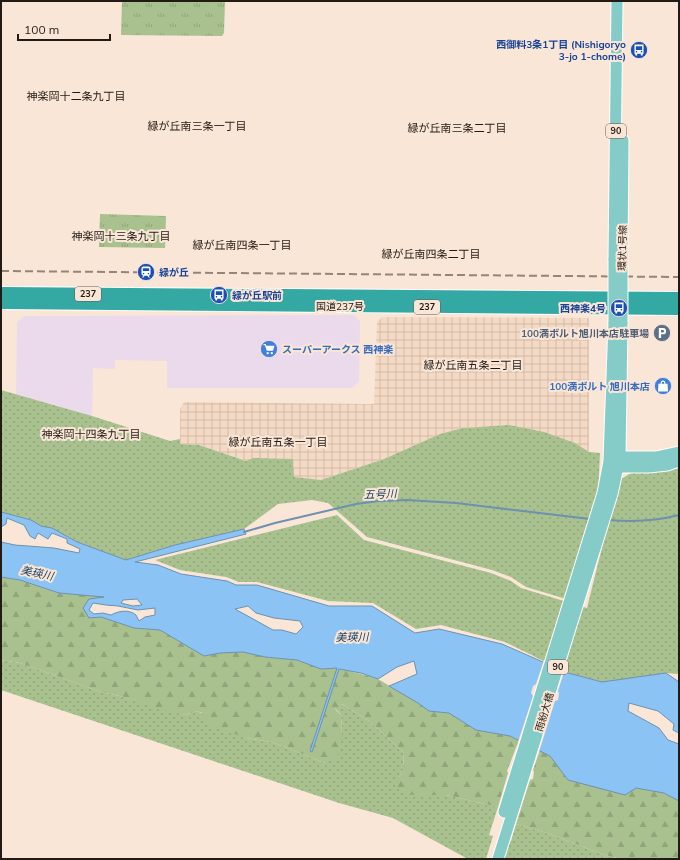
<svg xmlns="http://www.w3.org/2000/svg" width="680" height="860" font-family="Mulish,'Noto Sans JP',sans-serif">
<style>
.commercial{fill:#ebdaeb}
.industrial{fill:url(#industrial-grid)}
.grass{fill:url(#grass-dots)}
.forest{fill:url(#forest-firs)}
.park{fill:url(#park-tufts)}
.water{fill:#8bc4f4;stroke:#6c91b1;fill-rule:evenodd}
.pier{fill:#fae6d6}
.lines{fill:none;stroke-linecap:round;stroke-linejoin:round}
.stream{stroke:#6c91b1;stroke-width:2}
.primary-casing{stroke:#fff;stroke-width:13}
.highway-casing{stroke:#fff;stroke-width:14}
.primary{stroke:#85cbc8;stroke-width:11}
.highway{stroke:#34a8a3;stroke-width:12}
.rail{stroke:#93857a;stroke-width:2;stroke-dasharray:8 4;stroke-linecap:butt}
.primary-bridge-casing{stroke:#fff;stroke-width:13;stroke-linecap:butt}
.primary-bridge{stroke:#85cbc8;stroke-width:11}
.labels{text-anchor:middle;stroke-width:4;stroke-linejoin:round;paint-order:stroke}
.shield{fill:#fae6d6;stroke:#63584f;stroke-width:1}
.shield-label{font-size:9px;font-weight:bold;fill:#221b15}
.transit-label{font-size:10px;font-weight:bold;fill:#164399;stroke:#fae6d6;text-anchor:end}
.street-label{font-size:10px;fill:#221b15;stroke:#fae6d6}
.service-label{font-size:10px;font-weight:bold;fill:#4e5e75;stroke:#fae6d6;text-anchor:end}
.shop-label{font-size:10px;font-weight:bold;fill:#366cbe;stroke:#fae6d6;text-anchor:start}
.neighbourhood-label{font-size:11px;fill:#221b15;stroke:#fae6d6}
.water-label{font-size:11px;font-style:italic;fill:#153f60;stroke:#fae6d6}
</style>
<defs>
<pattern id="industrial-grid" width="8" height="8" patternUnits="userSpaceOnUse"><rect width="8" height="8" fill="#f4dac5"/><path d="M0 4h8M4 0v8" fill="none" stroke="#d1baa8"/></pattern>
<pattern id="grass-dots" width="8" height="8" patternUnits="userSpaceOnUse"><rect width="8" height="8" fill="#a8c18f"/><path d="M2 2h.1M6 6h.1" fill="none" stroke="#90a57a" stroke-width="1.8" stroke-linecap="round"/></pattern>
<pattern id="forest-firs" width="22" height="20" patternUnits="userSpaceOnUse"><rect width="22" height="20" fill="#a8c18f"/><path d="M5 1l3.5 6h-7zM16 11l3.5 6h-7z" fill="#90a57a"/></pattern>
<pattern id="park-tufts" width="24" height="20" patternUnits="userSpaceOnUse"><rect width="24" height="20" fill="#a8c18f"/><path d="M3 7l-1-3M5 7V3M7 7l1-3M15 17l-1-3M17 17v-4M19 17l1-3" fill="none" stroke="#90a57a"/></pattern>
</defs>
<rect width="100%" height="100%" fill="#fae6d6"/>
<path class="commercial" d="M354,315L360,321L359,381L352,388H167V361L115,360V369L93,368L92,416L16,394L17,322L24,316Z"/>
<path class="industrial" d="M382,317L589,318V452L575,443L509,425L463,428L440,434L384,459L321,480L294,477L292,459L253,458L247,461L199,445L180,444V409L184,402L374,404L377,322Z"/>
<g class="grass">
<path d="M1,390L92,416L170,441L180,439V444L199,445L246,461L253,458L293,459L294,477L321,480L384,459L440,434L463,428L509,425L544,432L575,443L589,452L600,453L598,495L566,599L526,587L511,577L492,570L367,537L328,503L312,500L278,504L244,529L175,545L126,560L77,542L52,528L40,526L31,520L1,512Z"/>
<path d="M679,468V674L666,673L603,682L568,673L505,642L441,625L416,629L373,603L328,601L257,582H239L226,577L180,570L155,560L337,515L364,540L491,573L511,581L521,588L587,608L614,499L621,479L631,473H646L665,471Z"/>
<path d="M1,660L20,663L101,692L124,697L185,715L197,711L246,738L272,742L325,763L342,733L341,715L335,708L342,704L369,721L404,753L403,770L399,777L412,795H446L498,807L489,835L493,836L486,859H466V858L393,818L339,803L1,690Z"/>
<path d="M516,824L547,833L602,854L620,859H501L507,840L511,841Z"/>
</g>
<g class="forest">
<path d="M1,577L20,580L59,593L106,597L89,600V618L101,617L134,628L160,630L204,656L220,653L243,652L265,657L297,660L321,669L337,668L361,674L378,679L418,703L429,711L449,713L476,730L510,736L519,740L507,771L508,773L498,807L446,795H412L396,787L399,777L403,770L404,753L369,721L342,704L335,709L341,715L342,733L338,757L325,763L272,742L246,738L204,723L202,713L197,711L185,715L163,710L124,697L101,692L20,663L1,660Z"/>
<path d="M540,750L550,756L568,780L636,788L664,793L679,801V859H620L602,854L547,833L516,824L530,780L533,779L534,772L533,770Z"/>
</g>
<g class="park">
<path d="M122,1H225L224,33L222,36L121,35Z"/>
<path d="M100,214L166,216L165,248L99,247Z"/>
</g>
<path class="water" d="M1,512L31,520L41,526L52,528L77,542L126,560L175,545L244,529L246,534L135,562L158,565L181,574L227,581L236,585H257L329,606H372L415,633L439,629L502,644L568,673L602,682L666,673L679,682V733L673,730L674,724L658,711L629,703L628,711L659,728L668,740L679,744V801L664,793L636,788L625,795L568,780L550,756L510,736L476,730L449,713L429,711L418,703L389,686L417,674L414,661L397,667L378,679L361,673L339,669L312,752L310,751L337,668L321,669L297,660L265,657L243,652L220,653L204,656L160,630L134,628L101,617L89,618L83,608L89,599L104,597L59,593L20,580L1,577V542L15,545L54,548L79,553L80,549L67,543V539L52,533L48,539L38,533L35,539L30,536L24,525L7,518L6,524L1,527ZM137,599L142,605L133,606L121,603L123,600ZM93,603L106,605L118,606L138,610L155,608V615L145,617L139,621C138,619 137,617 136,615C129,609 118,611 111,615L103,613L94,614L89,610ZM248,606L256,613L274,618L300,621L303,627L296,634L282,630H273L235,609Z"/>
<path class="pier" d="M544,660L565,669L558,691L559,693L558,700L555,701L539,752L518,742L533,696L531,693L533,686L536,684Z"/>
<g class="lines">
<g class="stream">
<path d="M609,520C632,522 656,521 679,515"/>
<path d="M244,532L275,523L356,504L379,501L407,500L456,503L590,519"/>
</g>
<defs>
<g id="primary">
<path d="M614,260L617,1"/>
<path d="M622,260L623,140"/>
<path d="M613,458L615,457H656L679,452"/>
<path d="M612,464L618,467H649L667,465L679,461"/>
<path d="M504,812L603,493L609,461L614,322"/>
<path d="M498,859L612,494L620,457L622,322"/>
</g>
<g id="highway">
<path d="M1,293L679,298"/>
<path d="M1,303L679,309"/>
</g>
</defs>
<use href="#primary" class="primary-casing"/>
<use href="#highway" class="highway-casing"/>
<use href="#primary" class="primary"/>
<use href="#highway" class="highway"/>
<path class="rail" d="M1,271L679,277"/>
<defs>
<g id="primary-bridge">
<path d="M614,322V260"/>
<path d="M622,322V260"/>
</g>
</defs>
<use href="#primary-bridge" class="primary-bridge-casing"/>
<use href="#primary-bridge" class="primary-bridge"/>
</g>
<defs>
<symbol id="bus-disc" viewBox="-11 -11 22 22"><circle r="9.5" fill="#1a4fb4" stroke="#fae6d6"/><path d="M-5-6H5V4H4V6H2V4H-2V6H-4V4H-5ZM-3.5-4V0h7V-4ZM-3.5 1.2v1.5H-2V1.2ZM2 1.2v1.5H3.5V1.2Z" fill="#fff"/></symbol>
<symbol id="station-disc" viewBox="-11 -11 22 22"><circle r="9.5" fill="#1a4fb4" stroke="#fae6d6"/><path d="M-3-6H3Q5-6 5-4V2Q5 4 3 4L4.5 6H3L1.5 4h-3L-3 6H-4.5L-3 4Q-5 4-5 2V-4Q-5-6-3-6ZM-3.5-4v3h7v-3ZM-3.5 1v1.5H-2V1ZM2 1v1.5H3.5V1Z" fill="#fff"/></symbol>
<symbol id="parking-disc" viewBox="-11 -11 22 22"><circle r="9.5" fill="#5c6f8a" stroke="#fae6d6"/><path d="M-3.5-5.5H1a3.5 3.5 0 0 1 0 7H-1V5.5H-3.5ZM-1-3.4V-.6H.8a1.4 1.4 0 0 0 0-2.8Z" fill="#fff"/></symbol>
<symbol id="supermarket-disc" viewBox="-11 -11 22 22"><circle r="9.5" fill="#3f7fe0" stroke="#fae6d6"/><path d="M-6-5.5h2.5l.6 2H6L4.5 2H-2.5L-4.4-4H-6ZM-1.5 3.2a1.3 1.3 0 1 0 .1 0ZM3 3.2a1.3 1.3 0 1 0 .1 0Z" fill="#fff"/></symbol>
<symbol id="shop-disc" viewBox="-11 -11 22 22"><circle r="9.5" fill="#3f7fe0" stroke="#fae6d6"/><path d="M-5-2.5h2.3a2.7 3.5 0 0 1 5.4 0H5L5.5 6h-11ZM-1.5-2.5h3a1.5 2.3 0 0 0-3 0Z" fill="#fff"/></symbol>
</defs>
<g fill-rule="evenodd">
<use href="#bus-disc" x="629" y="40" width="20" height="20"/>
<use href="#station-disc" x="136" y="262" width="20" height="20"/>
<use href="#bus-disc" x="209" y="285" width="20" height="20"/>
<use href="#bus-disc" x="609" y="298" width="20" height="20"/>
<use href="#parking-disc" x="652" y="323" width="20" height="20"/>
<use href="#supermarket-disc" x="259" y="339" width="20" height="20"/>
<use href="#shop-disc" x="653" y="376" width="20" height="20"/>
</g>
<g class="labels">
<g class="shield">
<rect x="606" y="124" width="20" height="14" rx="3"/>
<rect x="75" y="287" width="26" height="14" rx="3"/>
<rect x="414" y="300" width="26" height="14" rx="3"/>
<rect x="548" y="660" width="20" height="14" rx="3"/>
</g>
<g class="shield-label">
<text x="616" y="134">90</text>
<text x="88" y="297">237</text>
<text x="427" y="310">237</text>
<text x="558" y="670">90</text>
</g>
<g class="transit-label">
<text x="626" y="48">西御料3条1丁目 (Nishigoryo<tspan x="626" dy="12">3-jo 1-chome)</tspan></text>
<text x="159" y="276" text-anchor="start">緑が丘</text>
<text x="232" y="299" text-anchor="start">緑が丘駅前</text>
<text x="606" y="312">西神楽4号</text>
</g>
<g class="street-label">
<text transform="translate(622 248) rotate(-89)" y="4">環状1号線</text>
<text x="340" y="310">国道237号</text>
<text transform="translate(544 712) rotate(-73)" y="4">雨紛大橋</text>
</g>
<g class="service-label">
<text x="649" y="337">100満ボルト旭川本店駐車場</text>
</g>
<g class="shop-label">
<text x="282" y="353">スーパーアークス 西神楽</text>
<text x="650" y="390" text-anchor="end">100満ボルト 旭川本店</text>
</g>
<g class="neighbourhood-label">
<text x="76" y="100">神楽岡十二条九丁目</text>
<text x="197" y="130">緑が丘南三条一丁目</text>
<text x="457" y="132">緑が丘南三条二丁目</text>
<text x="121" y="240">神楽岡十三条九丁目</text>
<text x="242" y="249">緑が丘南四条一丁目</text>
<text x="431" y="258">緑が丘南四条二丁目</text>
<text x="473" y="369">緑が丘南五条二丁目</text>
<text x="91" y="438">神楽岡十四条九丁目</text>
<text x="278" y="446">緑が丘南五条一丁目</text>
</g>
<g class="water-label">
<text transform="translate(380 494) rotate(-2)" y="4">五号川</text>
<text transform="translate(37 573) rotate(12)" y="4">美瑛川</text>
<text transform="translate(352 637) rotate(-1)" y="4">美瑛川</text>
</g>
</g>
<rect width="680" height="860" fill="none" stroke="#221b15" stroke-width="4"/>
<path d="M18 34v6h92v-6" fill="none" stroke="#221b15" stroke-width="2"/>
<text x="24" y="34" font-size="12" fill="#221b15" stroke="#fae6d6" stroke-width="3" paint-order="stroke">100 m</text>
</svg>
